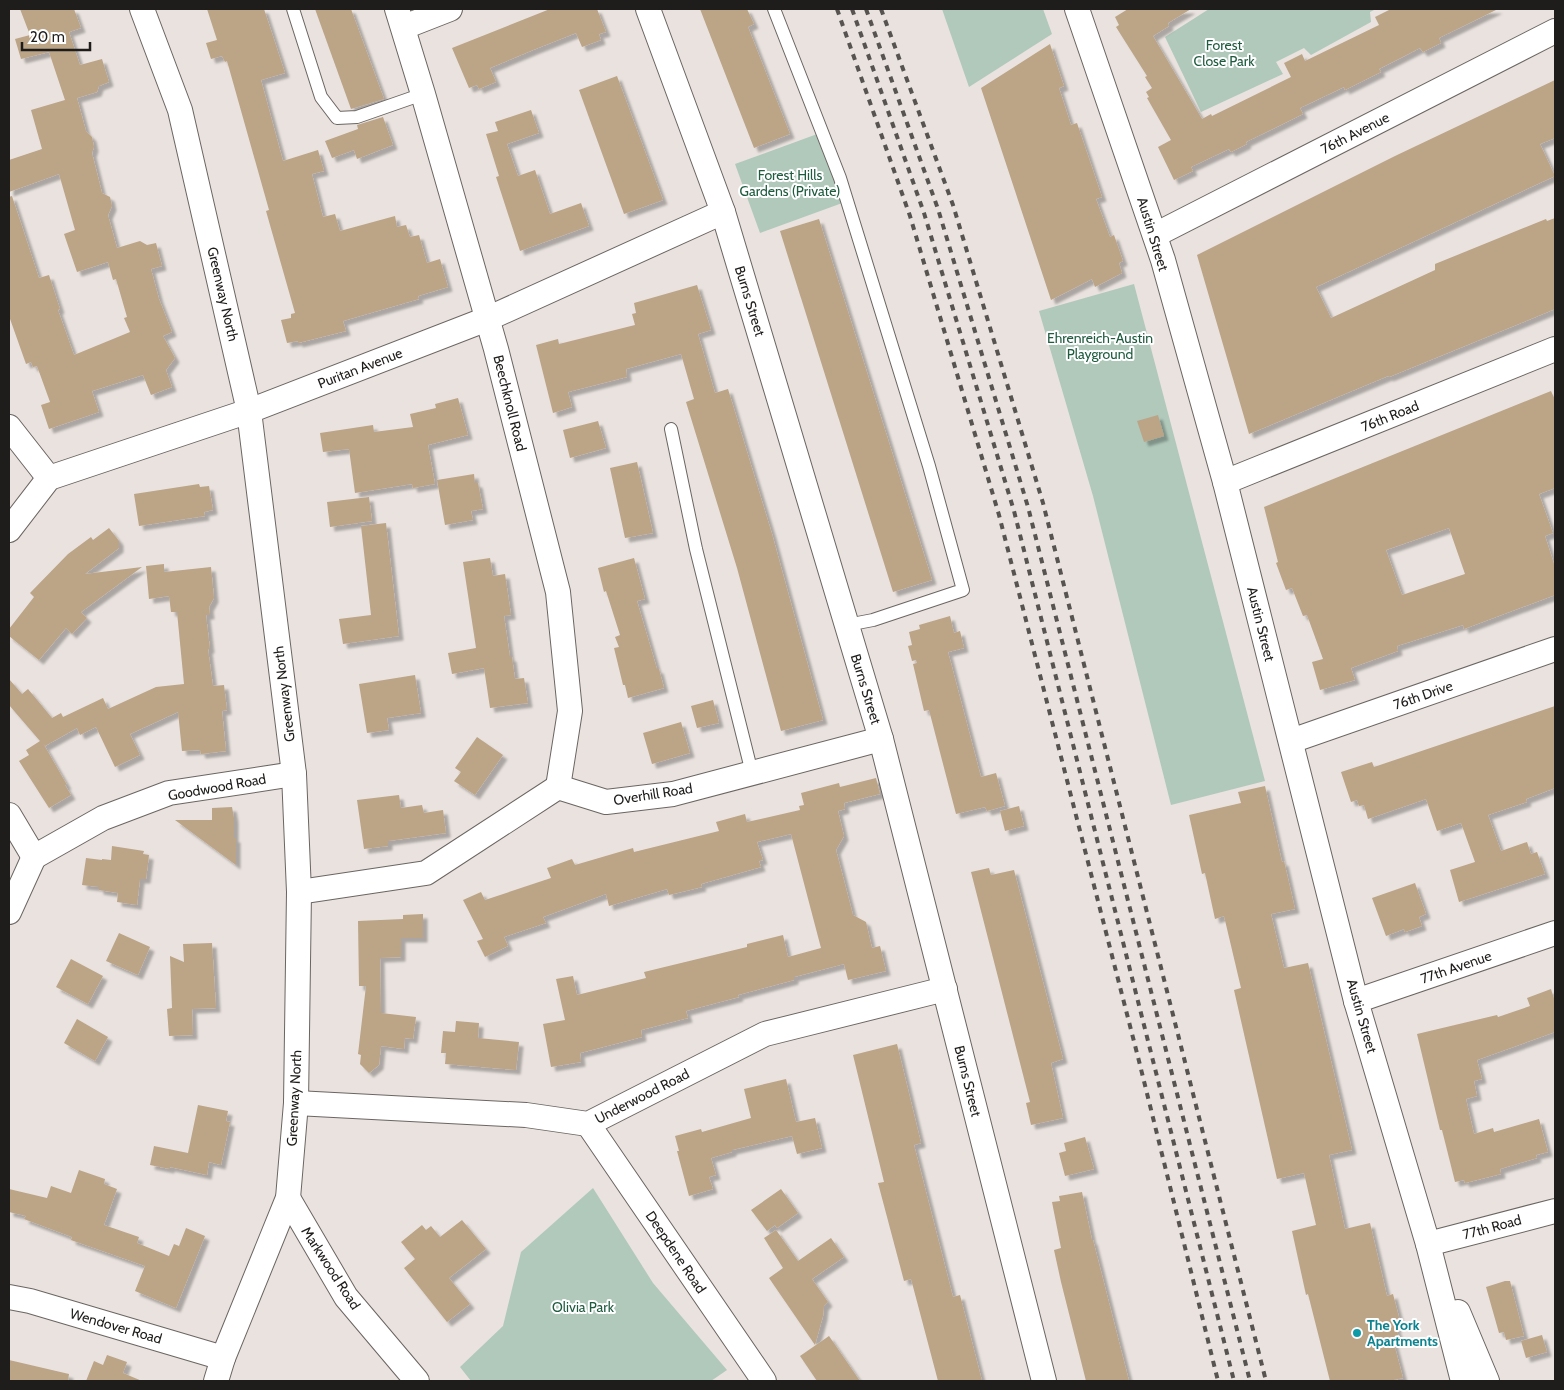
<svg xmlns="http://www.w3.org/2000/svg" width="1564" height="1390" font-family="Cabin,sans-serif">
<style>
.green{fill:#b0c9bb}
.building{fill:#bca487;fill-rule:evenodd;filter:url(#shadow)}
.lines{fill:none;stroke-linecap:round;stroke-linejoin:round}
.service-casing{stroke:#6b6562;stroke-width:14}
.minor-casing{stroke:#6b6562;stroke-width:26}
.service{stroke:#fff;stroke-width:12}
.minor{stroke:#fff;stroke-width:24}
.rail{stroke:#565351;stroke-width:4;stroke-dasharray:6 6;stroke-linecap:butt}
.culture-dot{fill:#0f9aa8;stroke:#fff;stroke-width:2}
.labels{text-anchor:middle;stroke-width:4;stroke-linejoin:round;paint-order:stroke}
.park-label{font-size:14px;fill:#1e5b3f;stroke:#fff}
.street-label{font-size:14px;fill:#1f1d1b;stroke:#fff}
.culture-label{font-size:14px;font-weight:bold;fill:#0d838f;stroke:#fff;text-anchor:start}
</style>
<defs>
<filter id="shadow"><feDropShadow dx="4.5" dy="4.5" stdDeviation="1" flood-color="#0004"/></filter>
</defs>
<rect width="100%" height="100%" fill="#e9e2de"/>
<g class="green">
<path d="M942,9H1043L1052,34L969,87Z"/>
<path d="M1209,9H1376L1370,12L1371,22L1311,55L1304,48L1276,62L1283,74L1201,112L1165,37Z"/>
<path d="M820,133L845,202L760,233L735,164Z"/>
<path d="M1134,284L1265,781L1171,805L1093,496L1039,311Z"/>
<path d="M593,1188L653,1283L727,1370L711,1381H471L460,1367L503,1326L521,1252Z"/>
</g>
<g class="building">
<path d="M20,9H74L81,28L69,32L80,65L102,59L109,82L99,86L97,92L77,98L86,131L92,137L94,147L92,153L102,193L110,197L112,206L108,215L117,248L140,241L147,245L156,243L162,266L151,269L159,299L172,332L163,336L175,358L166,370L172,387L151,395L143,375L92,391L99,412L49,429L41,405L50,402L37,366L33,367L31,362L26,364L9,316V197L12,196L39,278L49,275L60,309L58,310L74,355L130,332L124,318L127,317L116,279L113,280L108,262L77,272L64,234L75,230L59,174L9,192V160L42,149L31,110L65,100L49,52L21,59L15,39L30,35Z"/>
<path d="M207,9H264L285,73L261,80L283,161L318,150L324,171L312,174L323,217L335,214L340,231L395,216L397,227L406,225L410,237L419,235L427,263L440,259L448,287L418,296L419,299L343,321L346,331L298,343V341L287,343L281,320L291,318V314L295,313L266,211L269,210L227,61L225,62L222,56L211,59L206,43L217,40Z"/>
<path d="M315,9H351L384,99L351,109Z"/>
<path d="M550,9H597L606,32L599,34L601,40L582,47L576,33L533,50L490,68L496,82L479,89L477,85L469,88L452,48Z"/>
<path d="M700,9H747L754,24L748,27L790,134L754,148Z"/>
<path d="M1128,9H1191L1168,23L1169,26L1153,36L1202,119L1211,114L1212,116L1291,77L1284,63L1302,54L1305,61L1379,25L1375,17L1391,9H1498L1439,38L1441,43L1423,52L1420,48L1379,69L1381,72L1345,90L1344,87L1300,108L1303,114L1246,142L1247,144L1231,152L1229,149L1191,167L1193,171L1174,180L1158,147L1171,140L1147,98L1149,97L1146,92L1152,88L1145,77L1147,76L1116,27L1119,25L1115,17Z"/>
<path d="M1050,44L1064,86L1059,88L1071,125L1077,123L1102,197L1096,199L1110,237L1114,235L1123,261L1119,263L1122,273L1095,287L1092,279L1051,300L981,88Z"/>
<path d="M617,76L663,200L624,214L579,90Z"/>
<path d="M1555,80V138L1540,144L1555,176L1316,287L1331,318L1435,270V264L1546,219L1547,221L1555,218V309L1389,377L1388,376L1249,434L1197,255L1395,156Z"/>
<path d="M531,110L539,133L507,144L518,176L535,170L550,214L581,203L589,226L520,251L496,177L499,176L486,134L498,131L495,122Z"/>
<path d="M383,117L393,145L357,159L354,150L332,158L325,141L358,129L357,125Z"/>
<path d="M819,219L932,580L893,592L780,231Z"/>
<path d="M697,285L711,330L698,334L715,393L728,389L772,534L823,720L781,731L737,568L686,402L694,399L681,354L626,369L627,377L568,392L572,407L553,413L536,345L558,339L559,344L635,325L632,314L636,313L634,303Z"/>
<path d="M1551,391L1555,400V488L1539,494L1553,533L1545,536L1555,567V595L1464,629L1463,625L1397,646L1398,651L1351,668L1355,680L1320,690L1312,662L1323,659L1307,615L1303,616L1292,588L1286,590L1276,563L1278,562L1264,507ZM1449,528L1465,574L1402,595L1386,550Z"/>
<path d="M458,398L468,435L428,445L435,484L413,488L412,484L355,493L349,449L323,452L320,433L373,425L374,432L413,427L410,414L436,408L435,404Z"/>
<path d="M1158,415L1164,436L1144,442L1137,421Z"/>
<path d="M598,421L606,448L570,458L563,430Z"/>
<path d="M637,462L653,533L625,538L610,468Z"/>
<path d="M474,474L475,483H478L483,509L471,511L473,520L445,525L437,480Z"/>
<path d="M199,484L200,487L209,486L213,510L204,512L205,516L139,526L134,494Z"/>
<path d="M369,497L372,521L330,527L327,502Z"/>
<path d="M386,523L399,636L343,644L339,619L371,615L361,526Z"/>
<path d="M109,528L119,541V548L85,574L142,567L81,612L87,618L72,634L66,628L39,660L9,636V629L34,597L30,593L68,554L91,537L93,540Z"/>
<path d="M490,558L493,576L505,574L511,615L504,616L510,657H512L515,679L524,678L528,703L490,708L484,668L452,674L448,653L476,648L463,562Z"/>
<path d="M634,558L645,599L637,601L657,669H659L664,688L628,698L625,685H623L614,648L619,647L615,637L620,635L606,591L604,592L598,568Z"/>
<path d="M164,564V572L211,567L214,598L209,607L210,615H206L210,649H208L213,686L224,685L227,710L222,711L226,751L201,754L200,750L182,751L178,712L130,734L140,755L115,767L96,727L80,735L77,728L45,746L43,743L67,785H65L71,795L49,808L19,761L29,755L26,750L40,741L9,705V679L22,694L28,689L52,718L61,713L63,717L103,698L108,709L156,687L184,684L177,612H171L169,596L149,599L146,566Z"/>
<path d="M950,616L954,633L960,631L964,648L948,652L981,777L996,773L1005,806L987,811L985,807L956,814L929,710L924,711L913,664L917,663L916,660L912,661L908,646L912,645L909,632L920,629L919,625Z"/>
<path d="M415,675L421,713L387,718L389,730L367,733L359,684Z"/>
<path d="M713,700L719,723L697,728L691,706Z"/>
<path d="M1555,706V788L1526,799L1527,802L1488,815L1501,851L1527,842L1531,854L1537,852L1545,874L1459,902L1450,870L1475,862L1461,823L1437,831L1426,799L1368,819L1364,805L1359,806L1357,800L1351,802L1341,772L1372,762L1374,767Z"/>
<path d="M681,722L690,753L652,764L643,733Z"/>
<path d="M477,737L503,755L475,795L454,781L461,772L455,768Z"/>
<path d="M876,778L880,794L844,803L845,809L838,811L844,836L836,850L853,915L866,922L872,948L880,946L886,971L848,980L844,964L794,977V980L738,995L739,997L686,1011L688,1018L641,1030L642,1037L580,1053L581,1062L551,1067L543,1024L565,1020L556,979L573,976L577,995L646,978L644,972L747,947V944L783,935L788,957L821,948L791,834L757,842L763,860L759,861L761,867L701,884L702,887L669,895L667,889L609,906L606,894L543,917L546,923L504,937L508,946L485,957L477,941L483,939L463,900L481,892L485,900L551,878L547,868L572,859L575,865L633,848L634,852L719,831L716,822L745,814L747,822L800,810L799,806L804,805L801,793L839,783L840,787Z"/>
<path d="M1265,786L1282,862L1284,861L1295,909L1271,914L1284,968L1308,963L1352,1150L1329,1155L1345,1229L1370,1223L1387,1296L1393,1294L1401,1325L1396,1327L1399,1338L1393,1340L1403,1378L1389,1381H1330L1308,1294L1306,1295L1292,1231L1316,1225L1304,1173L1277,1179L1234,990L1241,988L1224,916L1215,919L1205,873L1202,874L1189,815L1241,803L1238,792Z"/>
<path d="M399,795L401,808L422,805L424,813L443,810L446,833L388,841V846L364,849L357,800Z"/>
<path d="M1019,806L1024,826L1005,831L1000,811Z"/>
<path d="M232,807L234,818V838H236V865L175,820H212V808Z"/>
<path d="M112,846L144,851L143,854L149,855L146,879H140L137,905L117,902L118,893L99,890V887L82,885L86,858L102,860V859L111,860Z"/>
<path d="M989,868L991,875L1014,870L1063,1059L1051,1063L1063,1118L1031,1125L1026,1103L1030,1102L971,872Z"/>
<path d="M1415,883L1426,914L1419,917L1422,926L1405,932L1404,929L1386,936L1372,898Z"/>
<path d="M423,914V938H401V957L380,958L381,1013L416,1017L413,1039L405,1038L404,1049L381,1046L379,1065L369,1073L360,1064L361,1055L358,1054L366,986H359L358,921L403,919V915Z"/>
<path d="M119,933L150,947L138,975L106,961Z"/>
<path d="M212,943L216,1008L192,1009L193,1035L169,1036L167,1009L172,1008L170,956L184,962L183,944Z"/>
<path d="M71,959L103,976L88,1004L56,987Z"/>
<path d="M1551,989L1555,1002V1032L1477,1060L1482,1079L1474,1081L1477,1096L1466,1099L1474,1134L1493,1128L1494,1132L1539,1119L1548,1152L1536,1155L1537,1158L1500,1169L1501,1174L1465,1183L1464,1180L1455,1182L1442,1130H1440L1417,1034L1497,1015L1498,1017L1530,1006L1527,998Z"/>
<path d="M77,1019L108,1037L95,1061L64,1043Z"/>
<path d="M456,1021L479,1023L478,1038L519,1042L516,1070L445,1064L446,1053H441L443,1031L455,1032Z"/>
<path d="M897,1044L921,1143L914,1145L953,1297L960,1295L982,1381H938L911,1279L904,1281L878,1183L884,1182L853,1055Z"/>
<path d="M786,1079L796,1122L815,1118L822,1148L797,1154L792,1136L732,1150V1152L711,1158L716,1175L709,1177L713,1189L689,1196L677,1151H679L675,1136L701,1129L702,1132L751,1118L744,1089Z"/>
<path d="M198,1105L228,1111L226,1121L230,1122L221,1165L209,1162L207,1175L170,1167V1169L150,1165L154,1146L188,1153Z"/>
<path d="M1085,1137L1094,1169L1065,1176L1059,1153L1066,1151L1064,1143Z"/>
<path d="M79,1170L105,1179L104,1184L117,1189L104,1225L139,1237L137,1243L169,1256L174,1244L179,1246L186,1228L205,1236L176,1308L135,1291L145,1266L71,1240L72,1237L24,1219L26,1216L9,1212V1189L47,1198L51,1186L71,1193Z"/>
<path d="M781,1189L798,1213L777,1228L775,1225L767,1231L751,1210Z"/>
<path d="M1082,1192L1092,1240H1093L1129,1381H1086L1061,1282L1054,1250L1061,1248L1052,1202L1060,1201L1059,1196Z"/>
<path d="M462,1220L486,1249L449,1278L470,1304L447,1322L404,1268L415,1259L401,1242L422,1225L426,1230L431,1226L440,1237Z"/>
<path d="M776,1230L798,1261L831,1238L844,1257L812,1279L828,1302L824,1306L823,1316L815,1345L769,1278L783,1268L764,1238Z"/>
<path d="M1505,1281H1510L1524,1336L1506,1340L1504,1332L1499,1333L1486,1287Z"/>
<path d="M1542,1335L1547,1352L1526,1358L1521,1341Z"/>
<path d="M829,1336L860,1381H817L800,1356Z"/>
<path d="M107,1355L127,1362L123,1373L142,1381H86L94,1361L103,1365Z"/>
<path d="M9,1360L69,1374L68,1381H9Z"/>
</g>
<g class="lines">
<defs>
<g id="service">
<path d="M293,9L321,97L337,118L357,117L423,94"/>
<path d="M774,9L840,178L929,466L963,590L873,620L847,625"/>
<path d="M671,429L696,549L752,773"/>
</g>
<g id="minor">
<path d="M142,9L180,110L249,411L294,774L299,892L296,1103L288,1198L223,1358L216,1381"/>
<path d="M397,9L423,94L496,349L558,592L570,711L558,787"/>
<path d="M648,9L723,212L881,739L1044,1381"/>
<path d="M1077,9L1163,260L1225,482L1356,1001L1428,1244L1463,1381"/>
<path d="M404,27L450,9"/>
<path d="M1155,235L1555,31"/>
<path d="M9,427L49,478"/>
<path d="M1225,482L1555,349"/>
<path d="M9,530L49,478L249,411L487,319L723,212"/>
<path d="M1291,741L1555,649"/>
<path d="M9,815L34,857"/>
<path d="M34,857L103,818L169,793L294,774"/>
<path d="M299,892L426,873L558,787L606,802L673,794L881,739"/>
<path d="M9,912L34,857"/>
<path d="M1356,1001L1555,933"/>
<path d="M296,1103L526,1115L588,1124L765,1034L945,989"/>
<path d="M588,1124L764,1381"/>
<path d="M288,1198L346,1297L417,1381"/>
<path d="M1428,1244L1555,1211"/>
<path d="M9,1297L30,1301L223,1358"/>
<path d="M1458,1312L1487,1381"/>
</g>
</defs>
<use href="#service" class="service-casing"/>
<use href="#minor" class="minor-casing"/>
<use href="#service" class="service"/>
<use href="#minor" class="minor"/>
<g class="rail">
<path d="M837,9L910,216L999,515L1139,1061L1218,1381"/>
<path d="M852,9L924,213L1014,511L1234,1381"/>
<path d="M866,9L938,209L1028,507L1250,1381"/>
<path d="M881,9L953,205L1043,503L1266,1381"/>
</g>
</g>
<circle class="culture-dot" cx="1357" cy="1333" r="5"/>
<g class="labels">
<g class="park-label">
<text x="1224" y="50">Forest<tspan x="1224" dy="16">Close Park</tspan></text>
<text x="790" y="180">Forest Hills<tspan x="790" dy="16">Gardens (Private)</tspan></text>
<text x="1100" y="343">Ehrenreich-Austin<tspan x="1100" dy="16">Playground</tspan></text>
<text x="583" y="1312">Olivia Park</text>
</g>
<g class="street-label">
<text transform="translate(1355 133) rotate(-27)" y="5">76th Avenue</text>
<text transform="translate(1153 234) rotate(73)" y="5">Austin Street</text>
<text transform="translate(223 294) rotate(77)" y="5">Greenway North</text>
<text transform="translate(750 301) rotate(73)" y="5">Burns Street</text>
<text transform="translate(360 368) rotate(-21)" y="5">Puritan Avenue</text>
<text transform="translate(510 403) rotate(76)" y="5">Beechknoll Road</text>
<text transform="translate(1390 416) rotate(-22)" y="5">76th Road</text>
<text transform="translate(1261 624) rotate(76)" y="5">Austin Street</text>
<text transform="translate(866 689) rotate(73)" y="5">Burns Street</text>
<text transform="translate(284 694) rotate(-97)" y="5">Greenway North</text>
<text transform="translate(1423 695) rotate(-19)" y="5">76th Drive</text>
<text transform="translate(217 787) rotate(-10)" y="5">Goodwood Road</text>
<text transform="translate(653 794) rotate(-9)" y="5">Overhill Road</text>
<text transform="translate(1456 967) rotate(-19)" y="5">77th Avenue</text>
<text transform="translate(1362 1016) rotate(74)" y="5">Austin Street</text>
<text transform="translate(968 1081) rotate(76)" y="5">Burns Street</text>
<text transform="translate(642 1096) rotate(-27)" y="5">Underwood Road</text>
<text transform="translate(294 1098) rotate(-87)" y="5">Greenway North</text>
<text transform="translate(1492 1227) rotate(-15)" y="5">77th Road</text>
<text transform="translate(676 1252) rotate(56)" y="5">Deepdene Road</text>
<text transform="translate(331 1268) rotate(57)" y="5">Markwood Road</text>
<text transform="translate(116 1326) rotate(16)" y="5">Wendover Road</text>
</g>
<g class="culture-label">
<text x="1367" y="1330">The York<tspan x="1367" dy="16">Apartments</tspan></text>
</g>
</g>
<rect width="1564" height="1390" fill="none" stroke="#1f1d1b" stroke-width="20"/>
<path d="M22 42v8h68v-8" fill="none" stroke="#1f1d1b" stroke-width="2.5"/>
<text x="30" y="42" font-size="15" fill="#1f1d1b" stroke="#ffffff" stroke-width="4" paint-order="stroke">20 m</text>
</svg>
